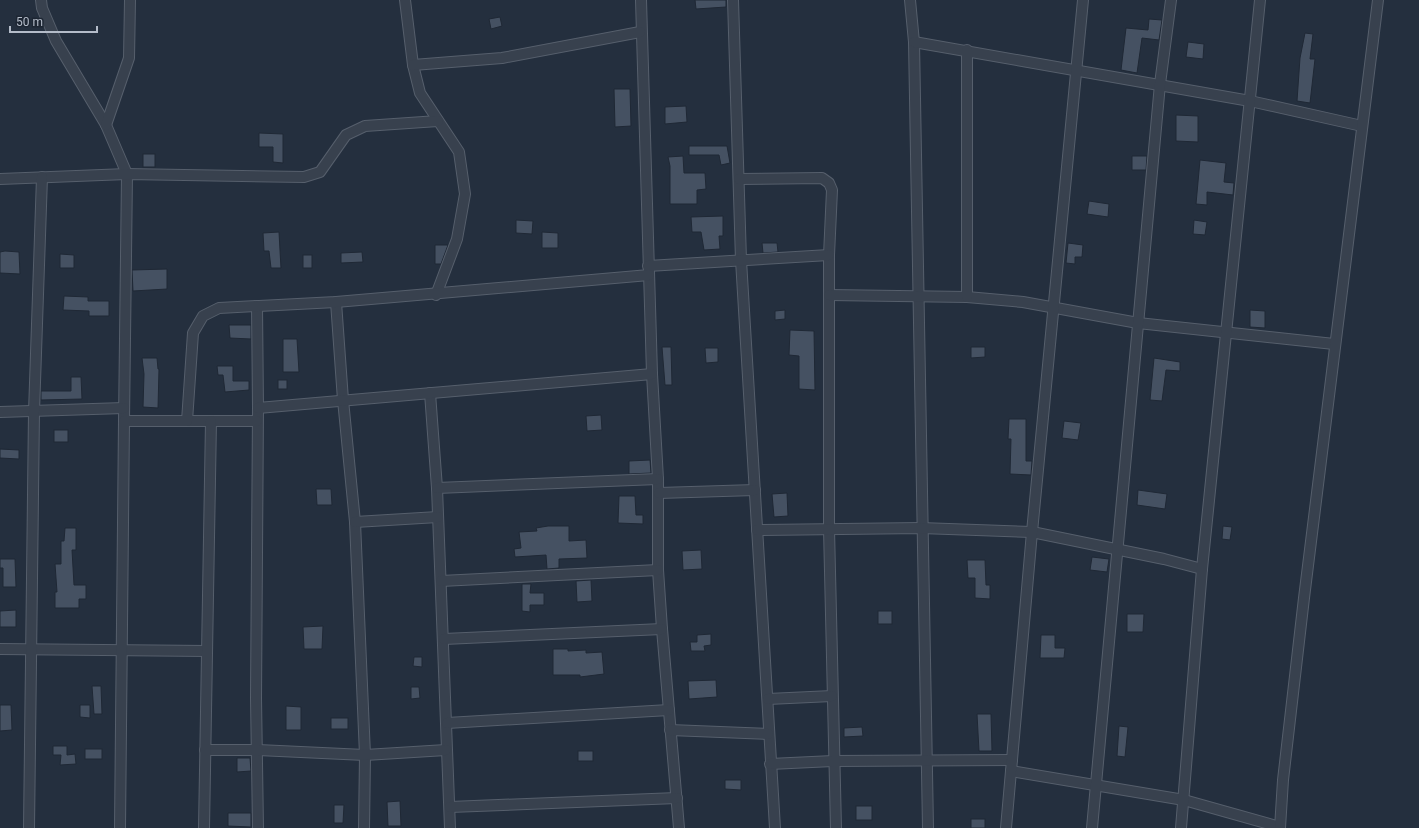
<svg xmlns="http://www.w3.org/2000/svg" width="1419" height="828" font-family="Roboto,sans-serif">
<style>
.building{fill:#455162;stroke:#1f2835}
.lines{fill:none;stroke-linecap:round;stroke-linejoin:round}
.minor-casing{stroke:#565f6c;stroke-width:12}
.minor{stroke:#38414e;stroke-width:10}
</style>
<rect width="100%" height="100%" fill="#242f3e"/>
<g class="building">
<path d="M695,0H726V7L696,9Z"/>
<path d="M500,17L502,26L491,29L489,19Z"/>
<path d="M1149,19L1162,20L1159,40L1142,38L1137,73L1121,70L1126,28L1148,30Z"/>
<path d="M1305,33L1313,34L1310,59H1315L1310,103L1297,101L1300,58Z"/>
<path d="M1188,42L1204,44L1203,59L1186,57Z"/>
<path d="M614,89H630L631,126L615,127Z"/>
<path d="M686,106L687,122L665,124V107Z"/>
<path d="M1176,115L1198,116V142L1176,141Z"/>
<path d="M259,133L283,134V163L273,162V147H259Z"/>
<path d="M689,146H727L730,163L721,165L719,155H689Z"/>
<rect x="143" y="154" width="12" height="13"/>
<path d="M683,156L684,173H705L706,189L697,190V204H670V166L668,157Z"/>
<path d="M1132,156H1147L1146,170H1132Z"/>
<path d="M1200,160L1226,163L1224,182L1234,183L1233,195L1207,192V205L1196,204Z"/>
<path d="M1089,201L1109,204L1108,217L1087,214Z"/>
<path d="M723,216V236H719L720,249L704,250L701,232H692L691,217Z"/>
<path d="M516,220L533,221L532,234L516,233Z"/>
<path d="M1194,220L1207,222L1205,235L1193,234Z"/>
<path d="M279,232L281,268H271L269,251H264L263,233Z"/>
<path d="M542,232L558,233V248H542Z"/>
<path d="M762,243H777L778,252L763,253Z"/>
<path d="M1068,243L1083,245L1082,257H1075V264L1066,263Z"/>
<path d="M435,245H448L441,264H435Z"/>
<path d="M5,251L19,252L20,274L0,273V252Z"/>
<path d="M362,252L363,262L341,263V253Z"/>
<path d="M60,254L74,255V268H60Z"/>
<rect x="303" y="255" width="9" height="13"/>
<path d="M167,269V289L133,291L132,270Z"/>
<path d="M64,296L88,297V301H109V316H89V311L63,310Z"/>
<path d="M785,310V319L775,320V311Z"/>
<path d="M1250,310L1265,311V328L1250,327Z"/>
<path d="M229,325H251V339L230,338Z"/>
<path d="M790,330L814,331L815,390L799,389V356L789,355Z"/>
<path d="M283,339H297L299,372H283Z"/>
<path d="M662,347H671L672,385H665Z"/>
<path d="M971,347H985V357L971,358Z"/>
<path d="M705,348H718V362L706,363Z"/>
<path d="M142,358H157L158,369H159L158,408L143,407L144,374Z"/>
<path d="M1154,358L1180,362V371L1166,370L1162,401L1150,400Z"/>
<path d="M217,366H233V381H249V390L225,392L223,375H218Z"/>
<path d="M71,377H81L82,399L41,400V391H71Z"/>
<rect x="278" y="380" width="9" height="9"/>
<path d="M601,415L602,430L587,431L586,416Z"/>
<path d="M1009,419H1026V461H1032L1031,475L1010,474L1011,439H1008Z"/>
<path d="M1064,421L1081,423L1078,440L1062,438Z"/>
<rect x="54" y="430" width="14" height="12"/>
<path d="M0,449L19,450V459L0,458Z"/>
<path d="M650,460L651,473L629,474V461Z"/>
<path d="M316,489H331L332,505H317Z"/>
<path d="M1138,490L1167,494L1165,509L1137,505Z"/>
<path d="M787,493L788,516L774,517L772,494Z"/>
<path d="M619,496H635L636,515H643V524L618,523Z"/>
<path d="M548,526H569V541L586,540L587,558L559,559V568L547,569L546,555L515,557L514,549L521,548L519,532L537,531L536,528Z"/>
<path d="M1223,526L1232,527L1230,540L1222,539Z"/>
<path d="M65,528H76V550H72L74,585H86V599H79V608H55V592H57L55,564H61V541H64Z"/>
<path d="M701,550L702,569L683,570L682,551Z"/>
<path d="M1092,557L1109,559L1107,572L1090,570Z"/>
<path d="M0,559H15L16,587H3V568H0Z"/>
<path d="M967,560H985L986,585H990V599L975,598V578H968Z"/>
<path d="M591,580L592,601L577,602L576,581Z"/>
<path d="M522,584H531L530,593H544V605H530V612L522,611Z"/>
<path d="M16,610V627H0V611Z"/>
<rect x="878" y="611" width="14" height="13"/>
<path d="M1127,614H1144L1143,632H1127Z"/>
<path d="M323,626L322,649H304L303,627Z"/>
<path d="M711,634V645L704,646L705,651H691L690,642H697V635Z"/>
<path d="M1041,635H1055V648H1065L1064,658H1040Z"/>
<path d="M553,649H568V651L586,650V653L602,652L604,674L580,677V675H553Z"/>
<path d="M414,657H422V667L413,666Z"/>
<path d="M716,680L717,697L689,699L688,681Z"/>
<path d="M92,686H101L102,714H94Z"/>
<path d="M411,687H419L420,698L411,699Z"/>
<path d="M0,705H11L12,730L0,731Z"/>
<path d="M80,705H90V718L80,717Z"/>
<path d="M286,706L301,707V730H286Z"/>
<path d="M977,714H991L992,751H979Z"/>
<rect x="331" y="718" width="17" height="11"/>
<path d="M1119,726L1128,727L1125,757L1117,756Z"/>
<path d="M862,727L863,736L844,737V728Z"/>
<path d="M53,746H67V755L75,754L76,764L60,765L61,755H53Z"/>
<rect x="85" y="749" width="17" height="10"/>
<rect x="578" y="751" width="15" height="10"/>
<path d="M237,758H250L251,771L237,772Z"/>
<path d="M725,780H741V790L725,789Z"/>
<path d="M400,801L401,826H388L387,802Z"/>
<path d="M334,805H344L343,823H334Z"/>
<rect x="856" y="806" width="16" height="14"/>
<path d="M228,813H251V827L228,826Z"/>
<rect x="971" y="819" width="14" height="9"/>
</g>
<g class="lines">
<defs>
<g id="minor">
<path d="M41,0L42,8L56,41L106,125L127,174L124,421"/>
<path d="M405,0L413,65L420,93L459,152L465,194L457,239L436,295"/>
<path d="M641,0L652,374L658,479V570L662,629L679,828"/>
<path d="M733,0L741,260L775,828"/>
<path d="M910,0L914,42C920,304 922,566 928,828"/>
<path d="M914,42L1250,101L1362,126"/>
<path d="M413,65L502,58L640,32"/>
<path d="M106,125L129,58L130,0"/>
<path d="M0,179L127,174L304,177L320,172L346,135L365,126L438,121"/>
<path d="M739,179L822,178L829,183L832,190L829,255V529L836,828"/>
<path d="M648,266L829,255"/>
<path d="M829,295L967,297L1023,302L1138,323L1334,344"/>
<path d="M967,297V50"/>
<path d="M336,302L343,400L355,522L365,755L364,828"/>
<path d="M257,306L258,408L256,698L258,828"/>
<path d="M430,393L437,488L450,828"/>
<path d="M258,408L652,374"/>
<path d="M0,412L124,408"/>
<path d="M187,421H257"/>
<path d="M437,488L658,479"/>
<path d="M659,493L755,490"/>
<path d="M355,522L438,517"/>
<path d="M757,530L921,528L1032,532L1164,559L1202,569"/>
<path d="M441,581L658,570"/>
<path d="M444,639L662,629"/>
<path d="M0,649L207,651"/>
<path d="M768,699L832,696"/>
<path d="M447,723L669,710"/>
<path d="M670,730L768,734"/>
<path d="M205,750H258L365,755L446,750"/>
<path d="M770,764L833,761L1012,760"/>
<path d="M1011,771L1184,800L1280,827"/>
<path d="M450,807L677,798"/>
<path d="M29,828L34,412L42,177"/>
<path d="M120,828L124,421H187L193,333L203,316L219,308L336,302L649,275"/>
<path d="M204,828L211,421"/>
<path d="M1006,828L1032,532L1083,0"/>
<path d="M1092,828L1160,84L1171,0"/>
<path d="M1181,828L1202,569L1260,0"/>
<path d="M1280,828L1283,780L1304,598L1378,0"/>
</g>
</defs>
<use href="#minor" class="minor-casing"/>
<use href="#minor" class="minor"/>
</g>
<path d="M10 26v6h87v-6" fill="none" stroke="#b4bcc9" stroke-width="2"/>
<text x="16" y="26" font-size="12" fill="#b4bcc9" stroke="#1d2633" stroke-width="3" paint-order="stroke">50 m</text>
</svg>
